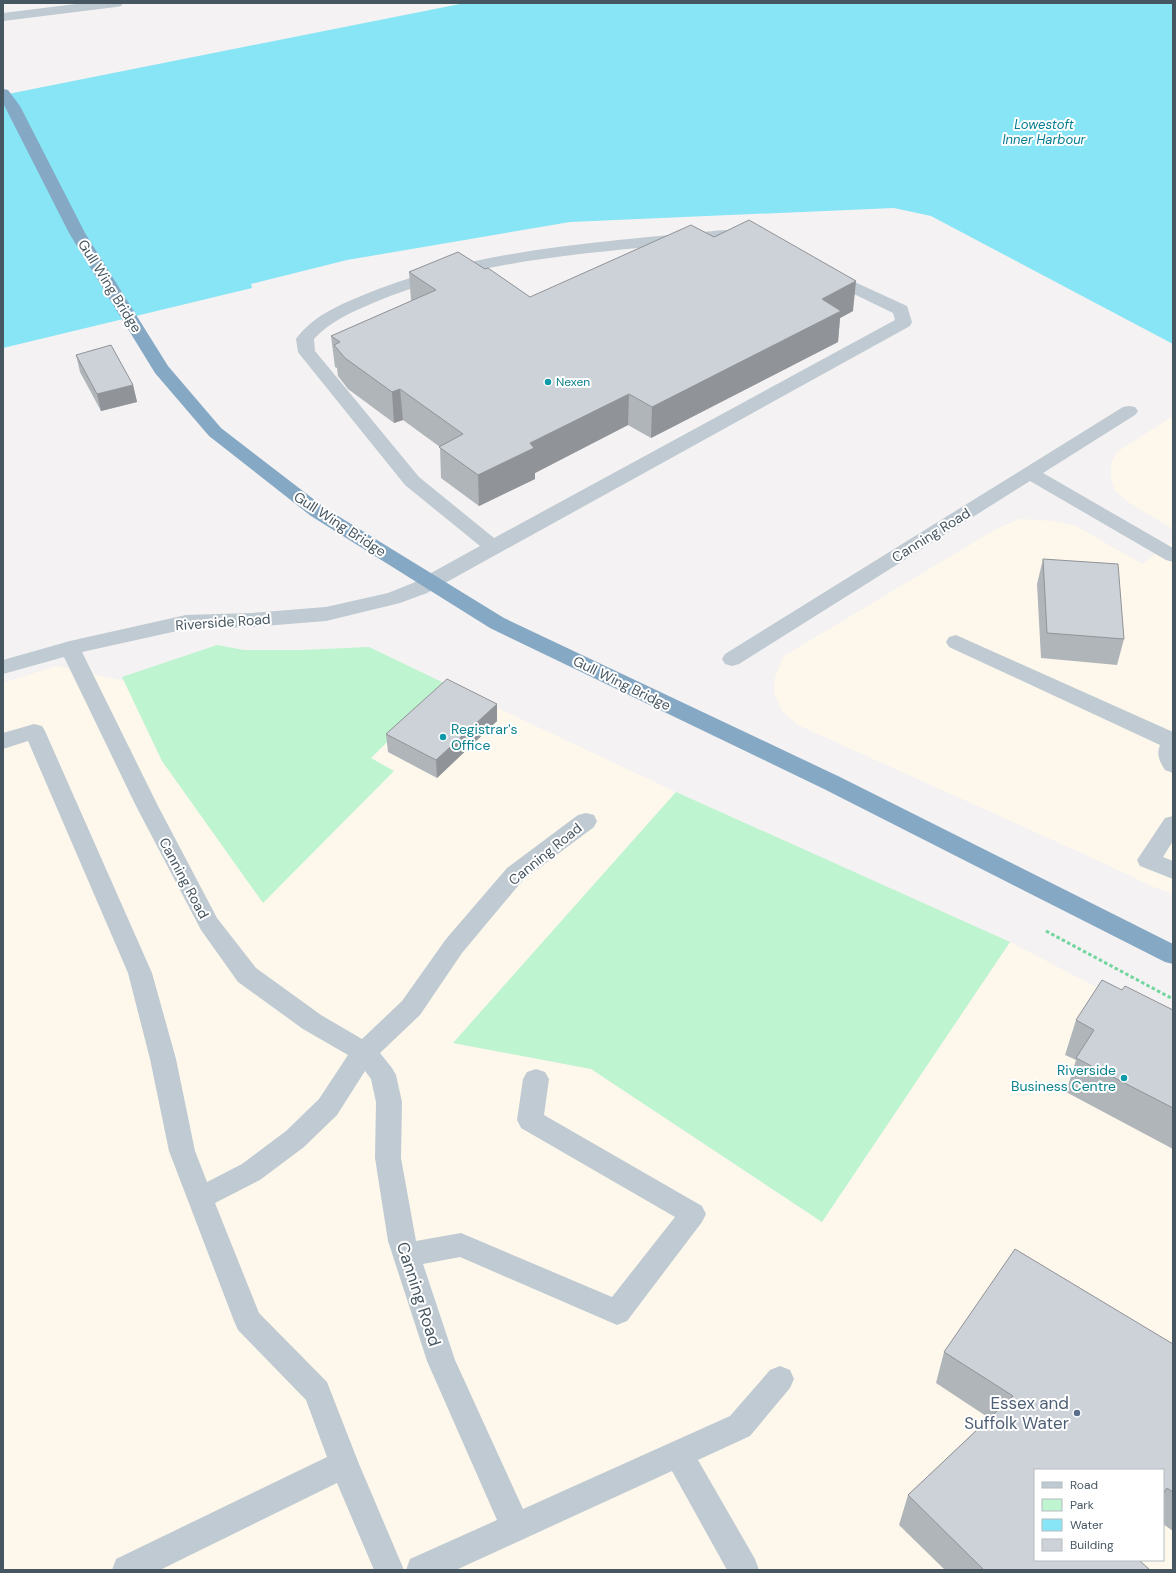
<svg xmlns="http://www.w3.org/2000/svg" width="1176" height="1573" font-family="'DM Sans',sans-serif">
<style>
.commercial{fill:#fef8ec;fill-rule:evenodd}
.green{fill:#bef4cf}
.water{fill:#87e5f5}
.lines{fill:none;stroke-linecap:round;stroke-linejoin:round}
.path{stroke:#72d69f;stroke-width:3;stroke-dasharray:3.5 2.5;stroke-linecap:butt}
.minor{fill:#bfcad2;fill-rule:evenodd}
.highway{fill:#85a8c5;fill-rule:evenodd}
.wall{fill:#b0b5ba}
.shaded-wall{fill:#909397}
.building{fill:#cdd2d8;stroke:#909397}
.culture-dot{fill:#0f9aa8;stroke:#fff;stroke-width:1.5}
.service-dot{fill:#5c6f8a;stroke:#fff;stroke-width:1.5}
.labels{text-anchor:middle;stroke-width:4;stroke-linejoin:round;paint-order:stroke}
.far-culture-label{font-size:12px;fill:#0d838f;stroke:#fff;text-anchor:start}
.far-water-label{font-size:13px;font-style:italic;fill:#047c91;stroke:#fff}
.street-label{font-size:14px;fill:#475762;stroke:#fff}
.culture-label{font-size:14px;fill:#0d838f;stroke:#fff;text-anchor:start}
.near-street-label{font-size:17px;fill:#475762;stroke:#fff}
.near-service-label{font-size:17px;fill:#4e5e75;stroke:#fff;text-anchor:end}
</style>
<rect width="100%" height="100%" fill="#f4f2f2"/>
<g class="commercial">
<path d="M1173,416V529L1128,502L1115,491L1111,477V463L1117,452Z"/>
<path d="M1020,519L1053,521L1076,526L1142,564L1173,541V894L1151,886L1097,860L798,725L782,711L774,693L775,677L784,656L998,528Z"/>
<path d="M56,666L124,681L162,761L394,772L371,758L446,684L676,792L453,1043L591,1069L822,1222L1010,942L1173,1027V1570H3V683ZM1035,1470H1163V1560H1035Z"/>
</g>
<g class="green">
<path d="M217,645L244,650H302L369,647L446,684L371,758L394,771L263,903L162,761L122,677Z"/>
<path d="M676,792L1010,942L822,1222L591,1069L453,1043Z"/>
</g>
<path class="water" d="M465,3H1173V344L931,216L894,208L570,222L347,260L251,284L252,288L3,348V95Z"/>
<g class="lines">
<path class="path" d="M1046,931L1173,999"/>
<g class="minor">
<path d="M84,3H123L121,6L116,7L3,21V13Z"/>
<path d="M724,230L754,234L756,237L754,240L748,242L724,240C607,252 483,256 373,303C352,312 329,322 314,339L315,351L419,477L494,538L895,320L893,313L823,279L821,276L823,273L829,271L835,273L907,306L912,322L910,326L427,593L400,603L326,621L252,627L186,629L82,652L158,806L217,918L256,968L321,1015L362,1039L402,1001L446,939L507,868L578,815L586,813L594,815L597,821L594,827L523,880L462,953L420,1015L380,1053L392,1068L396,1075L402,1102L401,1158L416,1241L461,1233L612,1297L675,1217L521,1128L517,1120L523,1079L527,1072L536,1069L545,1072L549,1079L544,1115L702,1206L706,1214L702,1222L627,1321L617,1325L460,1257L423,1264L455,1360L523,1509L730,1416L770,1370L780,1366L790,1370L794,1379L790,1388L750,1436L698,1460L755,1559L759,1570H727L672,1471L456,1570H406L410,1559L497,1520L427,1361L388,1241L375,1158L376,1102L371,1079L365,1071L337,1115L304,1147L260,1180L215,1203L259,1313L327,1382L359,1464L404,1570H374L337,1483L160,1570H112L116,1559L327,1457L306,1400L238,1330L234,1321L169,1151L150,1059L128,973L28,741L3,749V733L34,724L42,726L45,731L152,973L176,1059L195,1151L207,1182L242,1164L286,1131L319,1099L348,1055L303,1029L238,982L201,930L136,806L64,657L3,674V660L70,641L186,615L252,613L326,607L388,593L413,583L480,546L405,485L301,356L298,352L296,339C312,317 337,306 361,296C475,248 603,242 724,230Z"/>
<path d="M1129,406L1135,407L1138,411L1135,415L1043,473L1173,548V562L1166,560L1030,481L739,664L732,666L725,664L722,659L725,654L1123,407Z"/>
<path d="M956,635L1173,732V773L1165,770C1160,762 1156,755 1160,745L949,647L946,642L949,637Z"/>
<path d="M1173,816V841L1163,857L1173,861V879L1140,866L1137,860L1165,818Z"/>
</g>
<path class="highway" d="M3,89L8,90L20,106L85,233L168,366L221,428L325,508L504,618L840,777L1173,944V964L1165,962L824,789L490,628L311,516L209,436L155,373L69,233L3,103Z"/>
</g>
<g class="wall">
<path d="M485,269L530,297L853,311L840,318L838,342L651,438L628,425L535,473V479L479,506L441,478L440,447L403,420L394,423L348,389L338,376L337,368L335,367L331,336L411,301L409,272Z"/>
<path d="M76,355L133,385L137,402L101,411L80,372Z"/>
<path d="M1043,559L1124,639L1117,665L1041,658L1037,584Z"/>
<path d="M497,704V721L437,778L388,752L386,734Z"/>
<path d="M1122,990L1173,1010V1149L1066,1092L1076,1060L1065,1055L1076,1020Z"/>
<path d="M1173,1344V1531L1163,1524V1470H1035L1150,1570H945L899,1525L908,1495L989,1418L936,1383L944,1352Z"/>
</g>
<g class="shaded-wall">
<path d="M856,281L853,311L840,318L838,342L651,438L652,407L822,299Z"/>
<path d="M133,385L137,402L101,411L97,394Z"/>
<path d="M400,389L403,420L394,423L392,392Z"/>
<path d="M629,394L628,425L535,473V479L479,506L478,475L530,443Z"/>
<path d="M497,704V721L437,778L436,760Z"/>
<path d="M1167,1488L1163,1496V1493Z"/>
</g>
<g class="building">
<path d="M749,220L856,281L822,299L841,311L652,407L629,394L530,443L534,448L478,475L439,447L463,434L400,389L392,392L345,358L334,345L340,342L331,336L436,290L409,272L458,252L485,269L488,268L530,297L691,225L714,237Z"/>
<path d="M111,345L133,385L97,394L76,355Z"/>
<path d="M1043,559L1118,564L1124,639L1047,633Z"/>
<path d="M447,679L497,704L436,760L386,734Z"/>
<path d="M1102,980L1122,990L1125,986L1173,1010V1108L1076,1058L1094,1030L1076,1020Z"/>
<path d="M1015,1249L1173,1344V1492L1167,1488L1163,1493V1470H1035V1560H1139L1150,1570H984L908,1495L1013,1396L944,1352Z"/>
</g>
<g class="culture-dot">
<circle cx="548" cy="382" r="4"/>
<circle cx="443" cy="737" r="4"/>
<circle cx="1124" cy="1078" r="4"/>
</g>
<circle class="service-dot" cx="1077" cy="1413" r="4"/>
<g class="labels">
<g class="far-culture-label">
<text x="556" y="386">Nexen</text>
</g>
<g class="far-water-label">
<text x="1044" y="129">Lowestoft<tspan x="1044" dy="15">Inner Harbour</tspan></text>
</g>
<g class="street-label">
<text transform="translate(110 286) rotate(58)" y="5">Gull Wing Bridge</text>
<text transform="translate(340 524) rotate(33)" y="5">Gull Wing Bridge</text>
<text transform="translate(931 535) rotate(-32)" y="5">Canning Road</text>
<text transform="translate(223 622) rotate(-4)" y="5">Riverside Road</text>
<text transform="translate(622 683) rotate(26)" y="5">Gull Wing Bridge</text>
<text transform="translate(545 854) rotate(-39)" y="5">Canning Road</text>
<text transform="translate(184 878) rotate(62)" y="5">Canning Road</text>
</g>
<g class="culture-label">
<text x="451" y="734">Registrar's<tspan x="451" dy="16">Office</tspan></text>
<text x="1116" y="1075" text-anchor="end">Riverside<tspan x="1116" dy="16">Business Centre</tspan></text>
</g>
<g class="near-street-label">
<text transform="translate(419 1294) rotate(72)" y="6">Canning Road</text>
</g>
<g class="near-service-label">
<text x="1069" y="1409">Essex and<tspan x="1069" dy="20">Suffolk Water</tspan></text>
</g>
</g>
<rect width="1176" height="1573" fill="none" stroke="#475762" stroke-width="8"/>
<rect x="1034" y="1469" width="130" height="92" fill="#ffffff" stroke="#b5bcc0"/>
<rect x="1042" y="1482" width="20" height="6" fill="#bfcad2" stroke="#b5bcc0"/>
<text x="1070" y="1489" font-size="12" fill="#475762">Road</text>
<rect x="1042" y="1499" width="20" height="12" fill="#bef4cf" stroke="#b5bcc0"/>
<text x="1070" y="1509" font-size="12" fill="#475762">Park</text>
<rect x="1042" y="1519" width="20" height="12" fill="#87e5f5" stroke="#b5bcc0"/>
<text x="1070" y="1529" font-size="12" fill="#475762">Water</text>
<rect x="1042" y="1539" width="20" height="12" fill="#cdd2d8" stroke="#b5bcc0"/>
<text x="1070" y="1549" font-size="12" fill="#475762">Building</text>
</svg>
